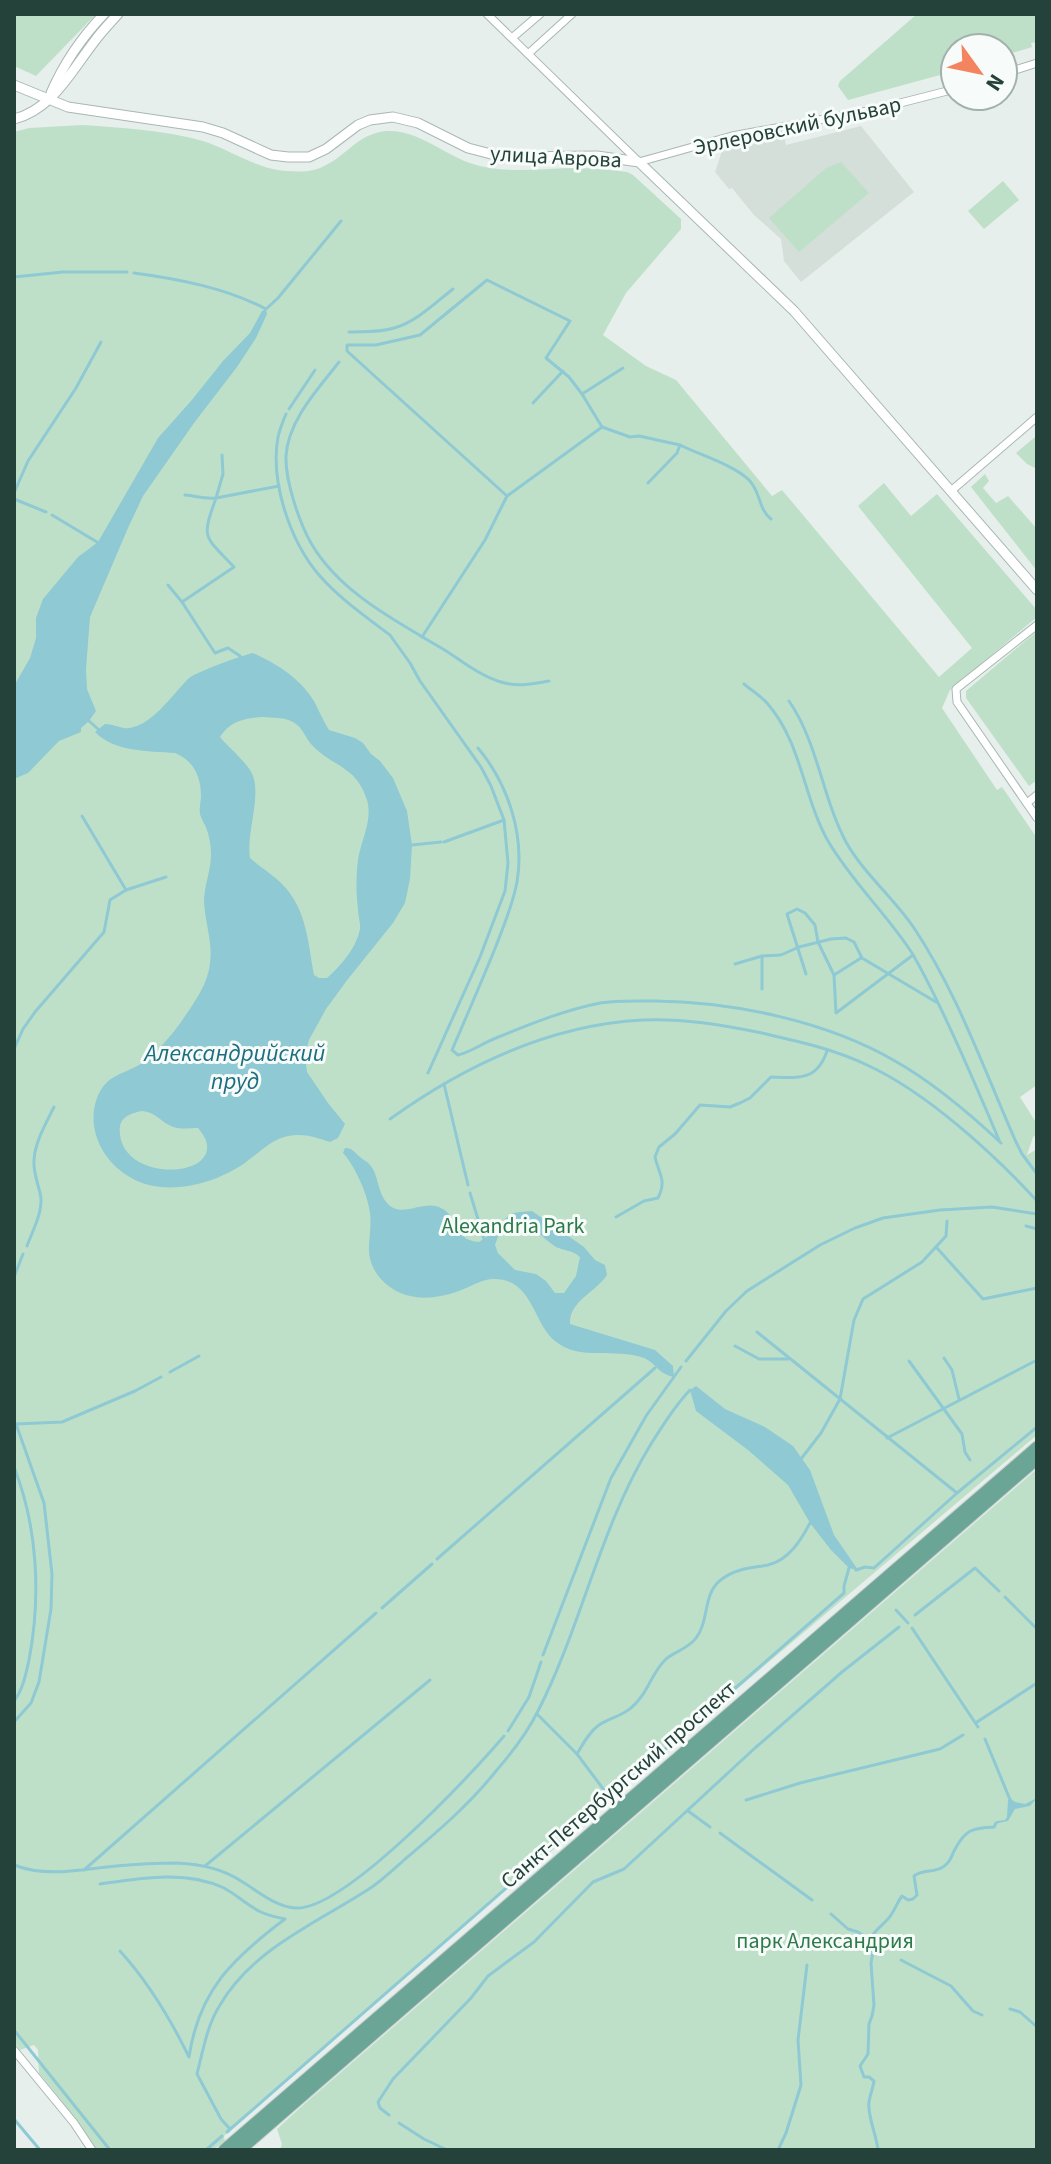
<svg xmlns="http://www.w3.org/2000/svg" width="1051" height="2164" font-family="'Source Sans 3',sans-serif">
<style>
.built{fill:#d4dfda}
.green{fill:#bfe0c8}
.water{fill:#8ec9d4;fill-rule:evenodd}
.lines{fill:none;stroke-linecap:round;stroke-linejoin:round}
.stream{stroke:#8ec9d4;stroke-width:3}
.minor-casing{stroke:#a8b8b2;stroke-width:9}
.tertiary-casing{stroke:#a8b8b2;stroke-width:11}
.primary-casing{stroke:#c2cac8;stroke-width:13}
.minor{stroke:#fff;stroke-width:7}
.tertiary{stroke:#fff;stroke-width:9}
.primary{stroke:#6aa596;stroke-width:11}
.labels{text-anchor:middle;stroke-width:6;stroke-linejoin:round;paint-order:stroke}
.street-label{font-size:22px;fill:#24423a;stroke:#f7fbf9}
.park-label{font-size:22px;fill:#2d7a4b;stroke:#f7fbf9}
.water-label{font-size:24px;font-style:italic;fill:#1c6f80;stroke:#f7fbf9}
</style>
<rect width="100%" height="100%" fill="#e6efeb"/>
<path class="built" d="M861,126L914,192L801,282L784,261L781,239L754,215L732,188L729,189L715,172L723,148L784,136L786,145Z"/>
<g class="green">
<path d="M14,14H96L36,76L14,66Z"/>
<path d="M917,14H1037V42L1031,43L1032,47L1003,56V48H955V71L848,100L838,86L840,81Z"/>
<path d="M83,125C123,128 164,130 203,141C231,150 258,170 288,171C300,172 314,172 324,166C348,155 357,134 386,131C417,129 442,153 470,163C505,175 542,168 578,168C594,168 611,170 627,172L633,175L681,219V229L626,293L603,335L646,366L676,380L772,496L782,490L939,677L972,648L858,506L884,483L911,516L937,494L1037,610V617L950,690L942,708L997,790L1002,787L1037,838V1085L1020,1097L1037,1124V1134L1033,1137L1027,1155L1037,1149V1435L711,1711L224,2136L225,2141L213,2150H96L60,2099L39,2073L38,2050L34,2045L20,2050L14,2042V132L29,128Z"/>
<path d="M841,162L869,193L799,252L769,218L826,168Z"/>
<path d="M1003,181L1019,200L984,229L968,211Z"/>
<path d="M1035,437L1037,442V469L1027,464L1016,453Z"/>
<path d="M985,474L989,481L983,488L996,503L1008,496L1037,529V571L971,487Z"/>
<path d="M1037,631V780L1029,786L966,698V691Z"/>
<path d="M1037,1469V2150H280L282,2144L277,2129L302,2106Z"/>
</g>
<g class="water">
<path d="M266,309L267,314L256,338L237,367L194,423L143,496L128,528L90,617L86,669L87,689L96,711L89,721L81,728V732L59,741L28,773L14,779V686L30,658L36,638V618L43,599L78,557L98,542L158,438L191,401L223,361L250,333L262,311Z"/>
<path d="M253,653C277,664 300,678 314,701C319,711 323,720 329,730L355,738L363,743L371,754L380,761L393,778L407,811L412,845L410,879L405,903L393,923L348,979L326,1009L309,1040L305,1055L307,1072L328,1103L345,1124L338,1138L330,1142C315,1137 304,1133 288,1136C271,1139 257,1155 242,1165C211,1185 162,1198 128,1176C102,1160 86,1128 97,1098C106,1075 121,1075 139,1065C152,1058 172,1035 181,1022C193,1004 208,985 210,963C213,943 205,922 204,902C204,886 211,870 211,855C211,845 209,834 205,825C204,824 200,815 200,814C199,808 201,801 201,796C201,776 193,760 175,753C148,751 114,752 95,732L105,724C112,724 118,727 124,728C148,731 174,693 188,679C193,673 243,655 253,653ZM263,717C272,718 285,717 293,722C303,727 305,738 312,745C332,767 356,765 367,800C373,820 361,840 358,860C356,875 356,894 358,909C358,918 362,925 359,933C355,949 339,968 327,978H319L314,975C308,943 307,911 284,886C274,875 261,868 250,858C246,834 261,798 253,776C249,764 229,748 220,737C230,721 245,718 263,717ZM142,1111C155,1112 160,1121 171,1126C179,1130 190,1128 198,1128C202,1133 206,1138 207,1145C211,1179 124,1180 120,1134C118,1118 128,1114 142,1111Z"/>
<path d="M345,1148C353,1148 354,1152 360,1157C363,1160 367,1161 370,1165C379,1175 377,1193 388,1204C402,1219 424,1199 441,1208C460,1217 452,1240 479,1242C485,1238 491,1234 496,1229C512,1212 507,1213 532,1211L584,1247L595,1260L605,1265L607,1275C595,1293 569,1301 570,1324L655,1350L673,1366L674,1377C658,1374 656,1363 644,1358C615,1347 580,1362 555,1341C533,1324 533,1279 494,1279C482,1279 470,1287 459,1291C432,1301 401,1302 380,1278C361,1255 373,1239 370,1213C368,1195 355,1166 343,1153ZM517,1219C533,1225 542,1238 556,1247C565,1251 572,1250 580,1257L576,1276L564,1293H555L546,1281L536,1274L515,1270L498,1253L495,1245L500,1231Z"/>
<path d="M696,1386L725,1409L765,1427L793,1446L810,1470L834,1535L856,1567L853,1569L849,1568L831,1550L810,1523L788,1485L748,1450L696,1411L690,1390Z"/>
<path d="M1037,1798L1030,1806L1015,1809L1008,1821L994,1824L997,1821L1005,1820L1007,1817L1008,1800L1011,1799L1015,1802L1025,1804Z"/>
</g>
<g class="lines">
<g class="stream">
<path d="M134,273C179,279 226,288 266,309L278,298L341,221"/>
<path d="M14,277L63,272H127"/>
<path d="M349,332C364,331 379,333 394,328C416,322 435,303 453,289"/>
<path d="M339,362C319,388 288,420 286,456C285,480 299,522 311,543C339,592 396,621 443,649C461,660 480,676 501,682C517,687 534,684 549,681"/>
<path d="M582,394L623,368"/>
<path d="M533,403L563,371"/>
<path d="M289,409L315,370"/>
<path d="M286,414C283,421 280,429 278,437C270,482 290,541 319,575C339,598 366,617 390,635L410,663L420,681L481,767L491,786L504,820"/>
<path d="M680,445C700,455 734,465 749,480C761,492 758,509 771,519"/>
<path d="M14,493L28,461L76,388L101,342"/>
<path d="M185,495C198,496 201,499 216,498L223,474L222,455"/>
<path d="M507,496L347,351V345H376L420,335L487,280L570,321L546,358L569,377L582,394L602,427L630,437L639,436L680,445L677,453L648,483"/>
<path d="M14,499L46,512"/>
<path d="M52,515L97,542"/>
<path d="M168,585L182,602"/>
<path d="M422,637L485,540L507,496L602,427"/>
<path d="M240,656L228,648L215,653L182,602L234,567C204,535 201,540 216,498L279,486"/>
<path d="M744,684C751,690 761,696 767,703C802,743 803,797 828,841C852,882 886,913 912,953C922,970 931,988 940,1007C961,1050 980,1095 999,1140"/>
<path d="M789,701C818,743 822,797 846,842C864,874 893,897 914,928C958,994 984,1070 1016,1142L1022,1154L1037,1174"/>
<path d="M89,721L98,729"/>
<path d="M478,748C508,784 525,835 517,882C513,904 504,925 496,946C482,981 467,1015 452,1050L458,1055C471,1052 483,1043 496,1038C530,1024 565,1010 600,1003C618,1000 637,1001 655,1001C734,1002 826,1021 895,1061C934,1083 968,1112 1001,1143"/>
<path d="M82,816L126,890"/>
<path d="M412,845L441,842"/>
<path d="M762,957V989"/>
<path d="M735,964L762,956L781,955L799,947L831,939L846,938L854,942L862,958L936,1002"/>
<path d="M806,974L787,914L797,909L805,913L815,925L818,942L834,975L836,1013L913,955"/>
<path d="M834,975L861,958"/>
<path d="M14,1049L23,1029L35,1012L104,932L110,900L126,890L166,877"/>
<path d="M428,1073L480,957L505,891L508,863L504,820L444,842"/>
<path d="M444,1084L468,1185"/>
<path d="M390,1119C464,1066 549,1025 642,1020C682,1018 723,1025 762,1033C797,1041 834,1049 867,1065C926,1092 993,1153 1037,1201"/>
<path d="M470,1193L484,1239"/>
<path d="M616,1217L644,1201L658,1198C667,1180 659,1175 655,1157L659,1147L675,1134L700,1105L730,1107L740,1103L750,1098L771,1077C799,1078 817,1081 827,1051"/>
<path d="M1026,1226L1037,1229"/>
<path d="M27,1246C32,1232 42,1214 41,1198C39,1185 33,1174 34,1160C35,1142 46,1123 54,1107"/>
<path d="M936,1247L983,1299L1037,1288"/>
<path d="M14,1277L23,1254"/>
<path d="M757,1332L957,1493"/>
<path d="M735,1346L759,1359H788"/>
<path d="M944,1358L952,1370L959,1399"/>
<path d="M686,1361L726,1311L747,1291L820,1245L855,1228L883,1218L940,1210L992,1207L1037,1214"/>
<path d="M909,1361L962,1434L965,1452L970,1460"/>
<path d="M170,1372L199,1356"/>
<path d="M887,1438L1037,1360"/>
<path d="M801,1459L821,1433L840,1399L854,1320L863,1299L922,1262L946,1236L947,1221"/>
<path d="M14,1467C38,1528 41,1597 29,1660C26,1673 23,1690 14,1701"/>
<path d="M437,1559L655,1368"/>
<path d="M855,1568L856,1570L865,1567L874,1568L957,1493L1037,1427"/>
<path d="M1005,1597L1037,1629"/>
<path d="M382,1608L432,1564"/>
<path d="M896,1610L908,1623"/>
<path d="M915,1615L975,1568L999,1591"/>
<path d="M912,1628L978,1727"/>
<path d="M543,1655L611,1478L646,1416L681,1367"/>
<path d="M537,1714L577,1754"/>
<path d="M14,1722L31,1703L39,1682L51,1609L52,1574L44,1503L16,1424L62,1422L135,1391L161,1377"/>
<path d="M977,1722L1037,1683"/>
<path d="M508,1731L529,1697L541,1662"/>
<path d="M985,1739L1011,1802"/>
<path d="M610,1798L577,1754C583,1744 589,1732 599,1725C609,1718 622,1716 631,1708C648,1694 651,1673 666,1659C676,1651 689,1648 696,1638C710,1620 702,1593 722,1579C737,1568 752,1568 768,1565C789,1560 801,1540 810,1523"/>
<path d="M746,1800L800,1783L940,1749L963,1735"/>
<path d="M688,1811L710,1827"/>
<path d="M720,1833L812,1900"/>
<path d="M14,1865C47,1878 82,1869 116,1866C137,1864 157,1863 177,1863C199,1864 223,1869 241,1881C258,1891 274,1906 295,1908C343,1912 472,1774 504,1736"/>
<path d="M205,1866L430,1680"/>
<path d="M84,1870L376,1613"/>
<path d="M100,1884C141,1878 186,1870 224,1888C237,1895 248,1906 261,1912C269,1916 277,1917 285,1919C233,1958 199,1990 189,2057C170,2018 149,1983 120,1951"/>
<path d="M831,1914L848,1929L858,1932L870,1940"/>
<path d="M901,1960L951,1986L973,2011L982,2015"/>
<path d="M1010,2009L1020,2012L1037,2027"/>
<path d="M14,2030L110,2150"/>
<path d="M389,2115L380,2108L378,2102L393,2079L471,1998L488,1976L534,1942L593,1882L624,1869L755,1748L842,1672L899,1627"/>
<path d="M14,2119L40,2150"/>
<path d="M399,2123L424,2139L447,2150"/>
<path d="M230,2129L221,2119L197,2074C203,2051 207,2025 220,2005C253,1948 319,1922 372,1887C383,1879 394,1869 404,1860C436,1833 470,1804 496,1771C510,1755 528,1731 538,1711C582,1625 600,1527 651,1444C663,1425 675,1406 690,1390"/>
<path d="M227,2132L844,1593V1586L849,1568"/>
<path d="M206,2150L222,2136"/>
<path d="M778,2150L786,2133L801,2085L798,2040L807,1965"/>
<path d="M878,2150C877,2137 867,2115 869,2102C870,2095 873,2088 874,2081L869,2077H864L860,2066L868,2054L869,2024L872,2016L874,2005L871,1963L873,1952L870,1949C870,1932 877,1931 887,1920C894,1913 896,1904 902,1896L908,1900L913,1899L917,1895L914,1876C923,1869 934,1873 943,1867C950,1862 951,1858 954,1851C965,1830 971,1828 994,1827L996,1823"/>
</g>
<defs>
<g id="minor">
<path d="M487,14L639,162L732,136L873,110L955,89"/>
<path d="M512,38L540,14"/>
<path d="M528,54L572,14"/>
<path d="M1003,74L1037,63"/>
<path d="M951,491L1037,417"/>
<path d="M1037,625L956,689L957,702L1037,818"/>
<path d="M1027,803L1037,795"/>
<path d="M14,2050L74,2123L92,2150"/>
</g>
<g id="tertiary">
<path d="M14,85L68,107L203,127L223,133L271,155L288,157H309L326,149L358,125L370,120L393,117L418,123L468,148L491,154L512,157L597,156L639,162L794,311L1037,590"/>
<path d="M51,93C64,63 82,37 104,14"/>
<path d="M14,119C52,110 72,70 94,42C101,32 110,23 118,14"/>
</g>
<g id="primary">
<path d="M224,2150L1037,1447"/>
<path d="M240,2150L1037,1459"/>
</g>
</defs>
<use href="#minor" class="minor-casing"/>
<use href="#tertiary" class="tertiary-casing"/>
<use href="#primary" class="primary-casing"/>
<use href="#minor" class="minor"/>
<use href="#tertiary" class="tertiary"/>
<use href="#primary" class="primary"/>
</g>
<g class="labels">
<g class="street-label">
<text transform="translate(797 125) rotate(-12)" y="8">Эрлеровский бульвар</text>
<text transform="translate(556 156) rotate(3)" y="8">улица Аврова</text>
<text transform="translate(618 1784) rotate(-41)" y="8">Санкт-Петербургский проспект</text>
</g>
<g class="park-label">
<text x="513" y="1233">Alexandria Park</text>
<text x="825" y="1948">парк Александрия</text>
</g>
<g class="water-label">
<text x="235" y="1061">Александрийский<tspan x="235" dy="28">пруд</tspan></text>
</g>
</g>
<rect width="1051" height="2164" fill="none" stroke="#24423a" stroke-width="32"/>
<g transform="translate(979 72) rotate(123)"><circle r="38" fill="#f7fbf9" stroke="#a3b1ad" stroke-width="2"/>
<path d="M0-6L14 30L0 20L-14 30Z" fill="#f4845f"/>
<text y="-12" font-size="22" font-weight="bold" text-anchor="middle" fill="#24423a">N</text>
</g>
</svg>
